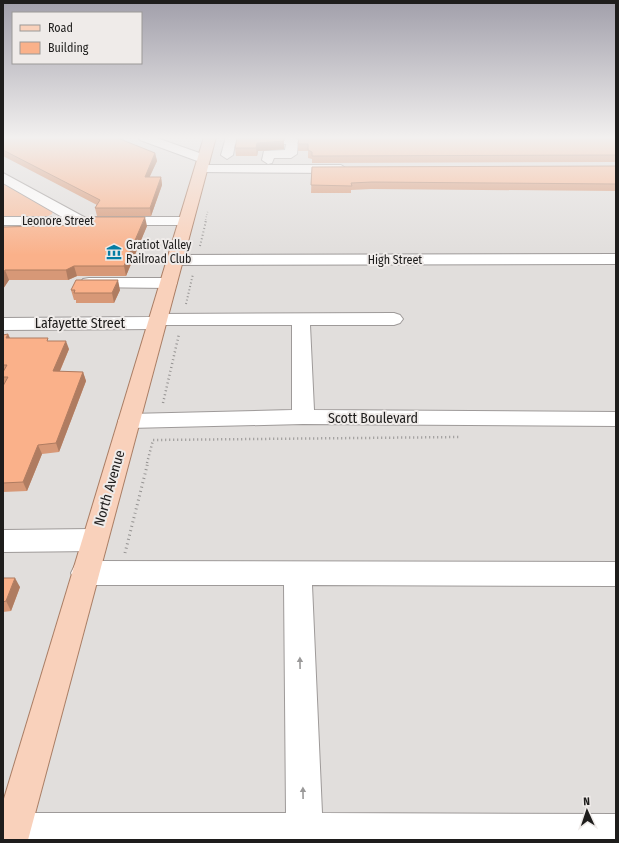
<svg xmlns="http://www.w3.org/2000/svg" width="619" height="843" font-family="'Fira Sans Condensed',sans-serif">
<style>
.green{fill:#f8bfa0}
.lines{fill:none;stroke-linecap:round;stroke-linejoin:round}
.minor-casing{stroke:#9e9a99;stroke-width:2}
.major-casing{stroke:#aa7e65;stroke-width:2}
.path-far3{stroke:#959392;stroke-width:1.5;stroke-dasharray:0.5 2;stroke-linecap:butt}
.path-far2{stroke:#959392;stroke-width:2;stroke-dasharray:1 2.5;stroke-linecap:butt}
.path-far1{stroke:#959392;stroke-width:2.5;stroke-dasharray:1 3;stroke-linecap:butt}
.path{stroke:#959392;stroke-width:3;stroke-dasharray:1 3.5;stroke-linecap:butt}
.minor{fill:#fff;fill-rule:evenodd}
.major{fill:#f9d1bb;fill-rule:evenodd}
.wall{fill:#d79877}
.shaded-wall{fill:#af7c61}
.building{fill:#fab18a;stroke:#af7c61}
.oneway{fill:#9a9999}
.labels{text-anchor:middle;stroke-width:4;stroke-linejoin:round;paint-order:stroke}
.far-street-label{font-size:12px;fill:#1e1d1c;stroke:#efebe9}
.far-poi-label{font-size:12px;fill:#1e1d1c;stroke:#efebe9;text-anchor:start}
.street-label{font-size:14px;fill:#1e1d1c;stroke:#efebe9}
</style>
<rect width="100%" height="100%" fill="#e1dedc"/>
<path class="green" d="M3,183L53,211L52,214L46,217H3Z"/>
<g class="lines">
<defs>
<g id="minor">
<path d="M138,137H154L208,156L210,159L208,162H200L140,140Z"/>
<path d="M226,137H293L298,140L297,154L291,158H274L272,163L268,164L262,160L264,151L285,150L286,144H235L233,155L227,159L221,155Z"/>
<path d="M201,165H341L347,169L341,173L196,172L195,169L196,166Z"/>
<path d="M3,173L84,217H186L191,218L193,221L191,224L186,225H3V217H62L3,183Z"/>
<path d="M616,254V264L175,265L169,263L167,260L169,257L175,255Z"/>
<path d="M89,278H168L174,279L177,283L174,287L168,288L83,287L80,283L83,279Z"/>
<path d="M394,313L400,315L403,319L400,323L394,325H310L314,410L616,412V426L303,424L129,428L121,426L118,421L121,416L129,414L292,410V325H165L157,329L3,330V318L151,317L158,314Z"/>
<path d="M94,529L103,532L107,540L103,548L94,551L3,552V530Z"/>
<path d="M85,561L616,562V586L312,585L322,813L616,814V840H3V817L13,813H286L284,585H85L75,581L71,573L75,565Z"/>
</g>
<path id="major" d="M204,137H216L28,840H3V802Z"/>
</defs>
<use href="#minor" class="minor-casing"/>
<use href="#major" class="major-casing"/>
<path class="path-far3" d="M205,222L208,210"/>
<g class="path-far2">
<path d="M200,246L206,221"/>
<path d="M186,304L193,274"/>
</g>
<g class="path-far1">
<path d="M163,403L179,334"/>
<path d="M147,463L153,440L461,437"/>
</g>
<path class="path" d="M125,553L148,462"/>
<use href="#minor" class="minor"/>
<use href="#major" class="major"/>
</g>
<g class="wall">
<path d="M3,137L155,153L157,161L149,177H161L162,185L151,216H97L95,208L97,205L3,156Z"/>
<path d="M616,137V162L312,163V159L308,158V151H298V144Z"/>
<path d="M284,146V149L258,151L257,156H236L235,148Z"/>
<path d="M616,166V191L371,189L351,190V193H311L312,167Z"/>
<path d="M147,226L126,276H77L68,280H9L3,289V227Z"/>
<path d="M71,290H120L114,303H76V300H74Z"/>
<path d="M8,334L10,338L49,341L69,349L60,371L83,372L86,381L59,452L42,454L27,491L3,492V386L4,385L3,382V335Z"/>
<path d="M3,578L20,587L11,611L3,612Z"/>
</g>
<g class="shaded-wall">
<path d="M284,138V149L258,151L257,156L256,148L257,143Z"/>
<path d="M155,153L157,161L146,185L145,177Z"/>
<path d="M161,177L162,185L151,216L150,208Z"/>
<path d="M145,217L147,226L126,276L124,266Z"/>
<path d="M74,266L77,276L68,280L66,270Z"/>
<path d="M5,270L9,280L3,289V274Z"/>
<path d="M118,280L120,290L114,303L112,293Z"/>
<path d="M8,334L12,343L6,338Z"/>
<path d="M66,341L69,349L56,380L53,371Z"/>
<path d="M83,372L86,381L59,452L56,443Z"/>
<path d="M38,445L42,454L27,491L23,482Z"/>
<path d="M15,578L20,587L11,611L6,601Z"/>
</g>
<g class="building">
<path d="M3,137H115L155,153L145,177H161L150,208H95L100,200L3,150Z"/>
<path d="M299,137H616V155L312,156V152L308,150V144H298Z"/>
<path d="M237,138H284V141L257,143L256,148H235Z"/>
<path d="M616,166V184L372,182L351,183L352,186L311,185L312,167Z"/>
<path d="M90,217H145L124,266H74L66,270H5L3,274V227L85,225Z"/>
<path d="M76,280H118L112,293H74L75,290H71Z"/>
<path d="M8,334L6,338H48L47,341H66L53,371L83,372L56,443L38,445L23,482L3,483V386L8,377H3V372L7,365H3V335Z"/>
<path d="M3,578H15L6,601L3,602Z"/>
</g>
<defs><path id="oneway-solid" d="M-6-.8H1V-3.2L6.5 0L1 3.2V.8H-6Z"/></defs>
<g class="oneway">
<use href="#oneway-solid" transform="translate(300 663) rotate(-91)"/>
<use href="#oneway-solid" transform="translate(303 793) rotate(-91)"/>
</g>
<linearGradient id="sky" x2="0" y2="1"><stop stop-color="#a19faa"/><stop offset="0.54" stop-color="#f2f0ef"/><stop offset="1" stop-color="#f2f0ef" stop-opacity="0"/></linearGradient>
<rect width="619" height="255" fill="url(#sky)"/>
<defs>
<symbol id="museum-bare" viewBox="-9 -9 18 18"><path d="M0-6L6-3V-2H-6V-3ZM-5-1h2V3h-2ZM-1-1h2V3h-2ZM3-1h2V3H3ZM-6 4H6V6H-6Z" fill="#057da4" stroke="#efebe9" stroke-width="2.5" paint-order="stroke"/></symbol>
</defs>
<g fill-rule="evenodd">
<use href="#museum-bare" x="103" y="241" width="22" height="22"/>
</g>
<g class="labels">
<g class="far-street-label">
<text x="58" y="225">Leonore Street</text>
<text x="395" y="264">High Street</text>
</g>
<g class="far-poi-label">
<text x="126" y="249">Gratiot Valley<tspan x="126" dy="14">Railroad Club</tspan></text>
</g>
<g class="street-label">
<text x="80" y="328">Lafayette Street</text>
<text x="373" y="423">Scott Boulevard</text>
<text transform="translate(109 488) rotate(-74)" y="5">North Avenue</text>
</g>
</g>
<rect width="619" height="843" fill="none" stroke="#1e1d1c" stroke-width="8"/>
<rect x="12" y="12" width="130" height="52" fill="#efebe9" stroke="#9b9997"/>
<rect x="20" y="25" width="20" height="6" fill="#f9d1bb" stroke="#9b9997"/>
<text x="48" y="32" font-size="12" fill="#1e1d1c">Road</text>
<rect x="20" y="42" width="20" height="12" fill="#fab18a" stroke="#9b9997"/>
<text x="48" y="52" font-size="12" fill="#1e1d1c">Building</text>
<g transform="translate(587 811) rotate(357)" stroke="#efebe9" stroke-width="3" paint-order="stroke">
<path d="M0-3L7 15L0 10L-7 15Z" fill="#1e1d1c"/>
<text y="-6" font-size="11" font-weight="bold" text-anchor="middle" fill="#1e1d1c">N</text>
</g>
</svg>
